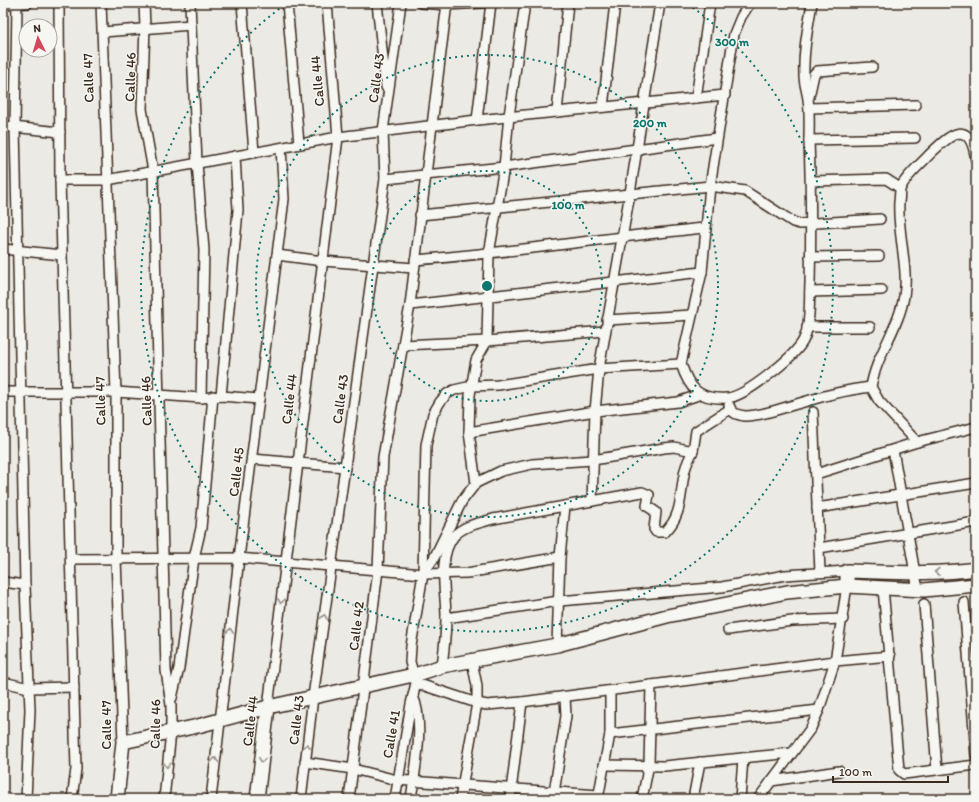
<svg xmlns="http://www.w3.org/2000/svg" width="979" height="802" font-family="Itim,sans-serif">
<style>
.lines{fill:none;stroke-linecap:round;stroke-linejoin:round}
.street-casing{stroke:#3b2a1e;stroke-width:12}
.secondary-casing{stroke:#3b2a1e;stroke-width:16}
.street{stroke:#f6f6f2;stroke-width:9}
.secondary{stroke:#f6f6f2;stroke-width:13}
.oneway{stroke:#989088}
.ring{fill:none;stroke:#0f766e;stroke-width:2;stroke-dasharray:2 4}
.labels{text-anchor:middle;stroke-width:3;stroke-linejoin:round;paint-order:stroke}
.street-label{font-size:14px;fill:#3b2a1e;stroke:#f6f6f2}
.centre{fill:#0f766e;stroke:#f6f6f2;stroke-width:2}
.ring-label{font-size:12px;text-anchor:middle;font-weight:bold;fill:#0f766e;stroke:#f6f6f2;stroke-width:3;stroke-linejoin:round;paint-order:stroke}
</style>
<rect width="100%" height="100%" fill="#ebeae5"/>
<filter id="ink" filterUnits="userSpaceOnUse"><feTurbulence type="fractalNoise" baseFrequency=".025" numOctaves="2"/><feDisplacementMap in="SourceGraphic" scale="8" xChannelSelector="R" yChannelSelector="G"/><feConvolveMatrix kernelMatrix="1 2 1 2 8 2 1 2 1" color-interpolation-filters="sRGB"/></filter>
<g filter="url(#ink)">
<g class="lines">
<defs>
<g id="street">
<path d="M59,3L60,180L76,769L72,799"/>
<path d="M101,3L116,392V559L123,742"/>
<path d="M144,3L145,27L142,109L153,171L166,670L171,705V732L164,799"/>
<path d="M190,3L197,163L204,250L201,398"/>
<path d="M242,3L254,152"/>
<path d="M287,3L299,144"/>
<path d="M377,3L386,87"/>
<path d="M421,3L447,5L482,3"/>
<path d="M750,3L741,17L734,34L710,186L702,272L681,364C689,388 698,400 727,398C745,397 794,357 803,341C811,325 809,301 810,284C811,236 811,189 809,141C809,128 810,113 808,99C807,91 804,84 804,75C803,51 808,27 812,3"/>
<path d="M3,5L28,3"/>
<path d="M17,5L15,127L25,585L30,710L26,799"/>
<path d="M103,32L191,25"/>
<path d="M809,97L814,74L817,71L872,67"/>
<path d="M696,98L710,3"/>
<path d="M603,107L615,3"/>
<path d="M809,108L916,105"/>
<path d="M557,112L568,3"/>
<path d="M477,120L491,3"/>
<path d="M3,126L60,132"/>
<path d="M809,140L915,138"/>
<path d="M385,179L504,167L717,138"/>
<path d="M60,180H107L338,137L477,120L725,95"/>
<path d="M811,181L886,179L900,188"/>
<path d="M420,215L710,186L745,191L793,222L800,224L880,219"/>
<path d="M3,249L62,255"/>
<path d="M277,255L323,261L414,268"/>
<path d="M810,257L879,256"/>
<path d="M415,260C512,253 608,237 705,228"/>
<path d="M810,292L882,290"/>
<path d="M410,305L702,272"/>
<path d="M607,320L692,315"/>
<path d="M807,327H870"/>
<path d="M403,345L487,341L605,331"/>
<path d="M3,392H116L201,398L221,396L259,399"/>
<path d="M221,396L238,210L235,156"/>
<path d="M729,405C731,413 737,415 745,416C760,416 776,410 790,406C817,398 843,390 871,387"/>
<path d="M813,412L820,572"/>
<path d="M469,432L595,411L678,402L701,394"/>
<path d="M917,442L879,401L871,387C876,355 899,328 904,296C909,269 897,231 899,202C900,197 899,191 901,187C907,175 920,165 929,155C950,135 969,116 976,160"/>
<path d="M893,450L918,590"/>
<path d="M252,459L345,467"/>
<path d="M816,474L917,442L976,427"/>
<path d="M476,483L469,432L470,395L476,360L487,341L489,254L504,167L509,116L525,3"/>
<path d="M592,501L595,411L599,369L630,193L660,3"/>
<path d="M817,508L976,483"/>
<path d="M819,548L976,522"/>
<path d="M71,559L239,558L423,574L467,573L560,557"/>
<path d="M423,574L434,558L462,501L476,483L501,471L532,464L593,460L664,448L674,447L693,451L696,431L730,409"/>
<path d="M3,582L25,585"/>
<path d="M883,588L899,770L904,774L976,765"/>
<path d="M964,602L976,755"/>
<path d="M924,604L937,770"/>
<path d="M446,618L559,601L722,587L785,575L847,571"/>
<path d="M728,630L792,621L843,619"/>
<path d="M557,645L560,557L565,506"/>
<path d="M442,666C444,650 446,634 446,617C446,593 437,557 454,536C464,525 480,523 493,519L642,492L649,495L647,506L656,512L654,529L656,532H665C682,516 680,496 684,475C685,466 689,459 693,451"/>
<path d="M3,682L29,688L74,687"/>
<path d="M416,683L477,703L487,705L522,702L835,661L847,586"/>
<path d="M172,698L179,668L194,558L201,528L213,396"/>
<path d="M268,707L338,137L327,3"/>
<path d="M610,734L819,710"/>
<path d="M305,762L353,769L397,780L598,795"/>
<path d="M604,765L664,766L792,753"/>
<path d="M771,781L839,771"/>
<path d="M211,799L239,558L284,199L281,148"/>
<path d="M301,799L313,697L385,179L383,131L401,3"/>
<path d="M349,799L378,570L383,457L410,305L447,3"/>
<path d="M395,799L411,704L416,683L410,662L411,646L423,574L426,445L433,414L440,402L447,394L454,390L472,386L498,385L599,369L681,364"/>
<path d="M411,799C415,770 425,723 413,696"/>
<path d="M460,799L477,703V686L472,661"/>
<path d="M510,799L522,702"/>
<path d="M553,799L566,716L565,697"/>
<path d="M598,799L610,734V691"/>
<path d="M642,799L649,764L651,685"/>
<path d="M693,799L700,762"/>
<path d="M740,799L743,758"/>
<path d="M758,799L811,728L819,710L835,661L890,656"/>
</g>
<g id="secondary">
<path d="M847,586V571C890,572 933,575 976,569"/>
<path d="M117,799L123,742L198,726L268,707L418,674L442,666L557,645L667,616L787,592L847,586L924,590L976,585"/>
<path d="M257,799L268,707"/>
</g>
</defs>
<use href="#street" class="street-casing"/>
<use href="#secondary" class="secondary-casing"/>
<use href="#street" class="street"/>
<use href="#secondary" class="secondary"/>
</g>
<defs><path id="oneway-chevron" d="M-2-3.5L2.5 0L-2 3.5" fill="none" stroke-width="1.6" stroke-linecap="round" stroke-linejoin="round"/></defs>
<g class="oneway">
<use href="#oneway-chevron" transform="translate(937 572) rotate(180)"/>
<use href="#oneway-chevron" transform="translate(281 601) rotate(97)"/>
<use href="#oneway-chevron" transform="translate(324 617) rotate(-82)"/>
<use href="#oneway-chevron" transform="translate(230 631) rotate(-83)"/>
<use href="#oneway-chevron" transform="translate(307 746) rotate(-83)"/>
<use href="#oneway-chevron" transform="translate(215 760) rotate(-84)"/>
<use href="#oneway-chevron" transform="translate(262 760) rotate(96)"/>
<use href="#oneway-chevron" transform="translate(167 765) rotate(95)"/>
</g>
</g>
<g class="ring">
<circle cx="487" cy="286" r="115"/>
<circle cx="487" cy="286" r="231"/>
<path d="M688 4A346 346 0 1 1 286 4"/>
</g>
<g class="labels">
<g class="street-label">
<text transform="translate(130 77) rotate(-88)" y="5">Calle 46</text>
<text transform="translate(88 78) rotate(-92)" y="5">Calle 47</text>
<text transform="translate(376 78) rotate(-82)" y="5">Calle 43</text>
<text transform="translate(317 81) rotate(-95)" y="5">Calle 44</text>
<text transform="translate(289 399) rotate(-83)" y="5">Calle 44</text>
<text transform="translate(340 399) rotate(-82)" y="5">Calle 43</text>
<text transform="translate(100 401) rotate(-91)" y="5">Calle 47</text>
<text transform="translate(146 401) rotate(-92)" y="5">Calle 46</text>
<text transform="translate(236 472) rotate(-83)" y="5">Calle 45</text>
<text transform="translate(356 626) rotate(-83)" y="5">Calle 42</text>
<text transform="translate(296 720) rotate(-83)" y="5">Calle 43</text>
<text transform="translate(250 721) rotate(-83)" y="5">Calle 44</text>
<text transform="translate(155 724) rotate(-89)" y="5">Calle 46</text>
<text transform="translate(106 725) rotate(-90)" y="5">Calle 47</text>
<text transform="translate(391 734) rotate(-80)" y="5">Calle 41</text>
</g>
</g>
<circle cx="487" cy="286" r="6" class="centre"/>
<g class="ring-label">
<text x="732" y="46">300 m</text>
<text x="650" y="127">200 m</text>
<text x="568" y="209">100 m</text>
</g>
<rect width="979" height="802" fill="none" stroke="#f6f6f2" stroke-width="16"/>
<rect x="8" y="8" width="963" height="786" fill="none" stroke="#3b2a1e" stroke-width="1.5" filter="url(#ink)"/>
<g transform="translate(38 38) rotate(355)"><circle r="19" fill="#f6f6f2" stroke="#aba49d"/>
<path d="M0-3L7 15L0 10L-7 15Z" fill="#d1495b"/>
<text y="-6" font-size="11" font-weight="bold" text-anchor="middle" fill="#3b2a1e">N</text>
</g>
<path d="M833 776v6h115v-6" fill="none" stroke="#3b2a1e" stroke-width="2"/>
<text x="839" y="776" font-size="12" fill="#3b2a1e" stroke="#f6f6f2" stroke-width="3" paint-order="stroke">100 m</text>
</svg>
